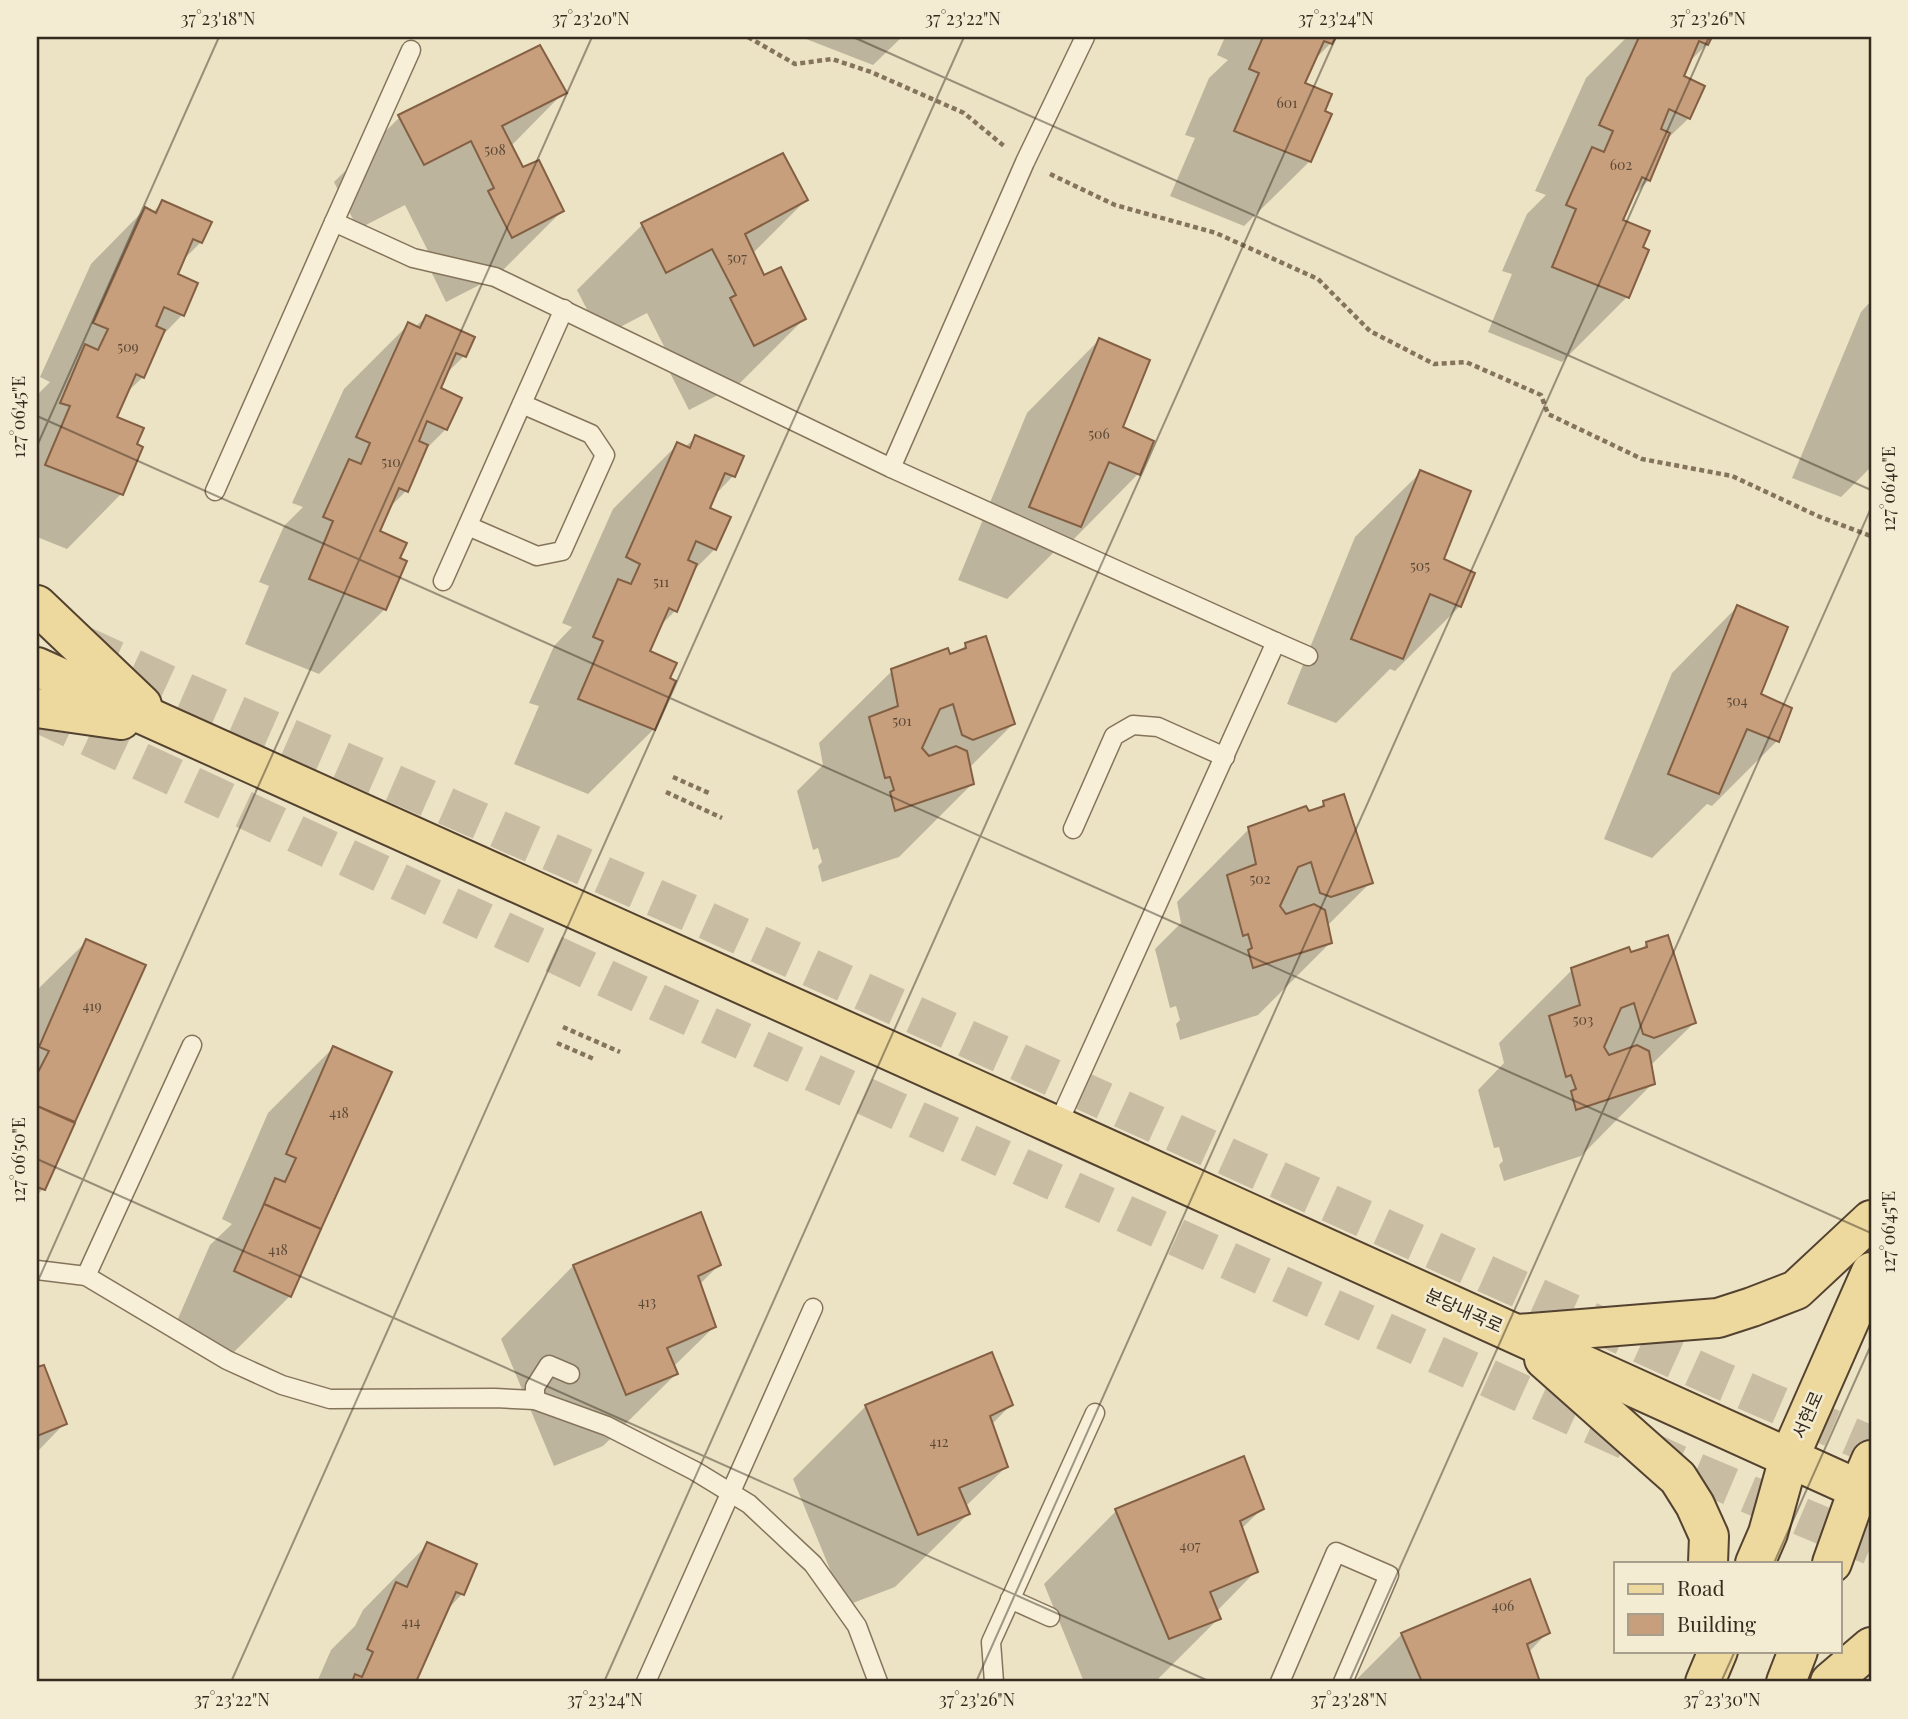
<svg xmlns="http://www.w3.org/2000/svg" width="1908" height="1719" font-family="'Playfair Display','Noto Sans KR',serif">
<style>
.shadow{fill:#0003}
.building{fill:#c89f7c;stroke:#835f43;stroke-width:2}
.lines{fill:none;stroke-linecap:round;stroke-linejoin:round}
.highway-tunnel{stroke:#c8bda3;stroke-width:38;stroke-dasharray:38 19;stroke-linecap:butt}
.lane-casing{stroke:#85745c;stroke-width:21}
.primary-casing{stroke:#534230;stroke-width:42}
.path{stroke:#85745c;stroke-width:4.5;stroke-dasharray:5 3.5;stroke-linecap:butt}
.lane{stroke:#f7efd7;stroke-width:18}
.primary{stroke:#edd89e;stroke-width:38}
.ticks{fill:none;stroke:#362b1f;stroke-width:2;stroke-opacity:0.45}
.labels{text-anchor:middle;stroke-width:5;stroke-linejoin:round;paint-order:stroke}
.number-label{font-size:14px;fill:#5a4836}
.street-label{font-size:18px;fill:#362b1f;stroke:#f3ecd3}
.neatline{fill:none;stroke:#362b1f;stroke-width:2.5}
.ticks-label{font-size:18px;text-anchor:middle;fill:#362b1f}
</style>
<rect width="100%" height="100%" fill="#ece2c4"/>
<g class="shadow">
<path d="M801,37H902L873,65Z"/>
<path d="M1225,37H1334L1331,43L1313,61L1303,84L1310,161L1244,226L1170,196L1195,138L1185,135L1209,78L1228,60L1217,55Z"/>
<path d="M1627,37H1710L1707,44L1687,64L1681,77L1689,118L1665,141L1649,180L1631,198L1621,221L1627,297L1562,362L1488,332L1512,274L1502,271L1527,214L1546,195L1535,191L1586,78Z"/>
<path d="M564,92L511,146L522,170L562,211L497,276L446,302L424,257L429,253L405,205L358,229L334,182L400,117Z"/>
<path d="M782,155L806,200L752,254L764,277L804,319L739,384L689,410L666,365L671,360L647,313L601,337L577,290L642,225Z"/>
<path d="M163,202L201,242L181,262L175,275L182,315L160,338L143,377L124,395L114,418L121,494L67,549L37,537V395L50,382L40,377L91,264L145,209L152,213Z"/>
<path d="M1871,301V467L1841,497L1792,478L1861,312Z"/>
<path d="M426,317L473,337L464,356L444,376L439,389L446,429L423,452L406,491L388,509L378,532L385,609L319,674L245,644L269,586L259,582L284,526L303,507L292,503L344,389L409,324L415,327Z"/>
<path d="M1099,340L1121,428L1152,442L1138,474L1066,547L1061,545L1007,599L958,580L1027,413Z"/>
<path d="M696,437L733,476L714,496L708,509L715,549L692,572L675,611L658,628L648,652L654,729L588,794L514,764L539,706L529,703L554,646L572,627L562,623L613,509L678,444L685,447Z"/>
<path d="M1421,472L1442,560L1460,606L1395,671L1390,669L1336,723L1287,704L1355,537Z"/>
<path d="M1737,607L1759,695L1777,741L1712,806L1707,804L1652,858L1604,839L1672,673Z"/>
<path d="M966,645L1013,724L969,768L972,784L899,857L822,882L818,866L822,862L818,848L813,850L797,791L823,765L819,743L892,671L958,653Z"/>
<path d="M1324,803L1371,882L1327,926L1331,942L1258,1015L1180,1040L1176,1024L1180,1020L1176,1006L1170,1008L1155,949L1181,923L1177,902L1249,829L1316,811Z"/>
<path d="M87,941L143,966L43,1189L37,1195V990Z"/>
<path d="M1647,943L1694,1023L1650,1066L1653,1083L1581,1156L1504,1181L1499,1165L1503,1161L1499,1147L1494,1148L1478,1090L1504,1063L1499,1043L1572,970L1639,952Z"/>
<path d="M333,1048L290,1296L225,1361L170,1337L210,1245L232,1224L222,1219L268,1113Z"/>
<path d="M719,1265L699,1285L714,1327L673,1367L676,1374L603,1446L554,1466L501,1339L573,1266Z"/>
<path d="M43,1367L65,1423L37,1452V1369Z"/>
<path d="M1011,1405L991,1425L1006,1467L965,1507L968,1514L895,1587L845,1606L793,1479L866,1406Z"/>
<path d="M1262,1509L1241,1529L1256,1571L1216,1612L1219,1618L1155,1682H1084L1044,1584L1116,1511Z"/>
<path d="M428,1544L462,1594L447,1610L414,1682H317L331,1650L355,1626L363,1610Z"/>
<path d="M1548,1632L1528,1653L1538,1682H1354L1402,1634Z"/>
</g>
<g class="building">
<path d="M1263,37H1336L1332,44L1324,41L1305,83L1332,94L1325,111L1332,114L1311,162L1234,131L1259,73L1249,69Z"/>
<path d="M1639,37H1712L1708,45L1699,41L1684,76L1705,86L1690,119L1669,109L1661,129L1670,133L1650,181L1642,177L1623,220L1650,231L1643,247L1649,250L1629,298L1552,267L1576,209L1566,205L1592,147L1604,152L1613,131L1599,125Z"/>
<path d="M540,45L567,93L502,126L523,167L539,160L564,211L512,238L488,191L494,188L471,141L424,165L398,115Z"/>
<path d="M783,153L808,200L745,234L764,275L781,267L806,319L754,346L730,298L736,295L712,249L666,273L641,223Z"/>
<path d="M162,200L212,222L202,243L193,239L178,274L198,283L184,316L164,307L156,326L165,330L144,378L136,374L117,417L144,428L137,444L143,447L123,495L45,465L70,406L60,403L85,344L98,350L108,329L93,323L145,207L156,213Z"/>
<path d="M426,315L475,337L466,357L456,353L441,388L462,398L447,430L427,421L419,441L428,445L408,492L399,488L380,531L407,543L400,558L407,561L386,610L309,579L333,521L323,517L349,459L361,464L370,443L356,437L408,322L420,328Z"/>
<path d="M1099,338L1150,360L1123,427L1154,441L1140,475L1109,462L1081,527L1029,507Z"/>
<path d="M695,435L744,456L735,477L725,473L710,508L731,517L716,550L696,541L688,560L697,564L677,612L669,608L650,651L677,663L670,678L676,681L655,730L578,699L603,641L593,637L618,579L631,584L640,564L626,557L677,442L690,448Z"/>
<path d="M1420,470L1471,491L1444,559L1475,573L1461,607L1430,594L1403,659L1351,639Z"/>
<path d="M1737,605L1788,627L1761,694L1792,708L1779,742L1747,729L1719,794L1668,774Z"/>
<path d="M986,636L1015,724L973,740L962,735L953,704L940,709L922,748L929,756L956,746L967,751L974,784L895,811L890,792L894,790L890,777L885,778L869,717L898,706L891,669L948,648L950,654L966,648L965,643Z"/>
<path d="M1344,794L1373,883L1331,897L1320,893L1311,862L1298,867L1280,906L1286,914L1314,904L1325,910L1332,943L1253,968L1248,950L1252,948L1248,934L1243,936L1227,875L1256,864L1248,827L1306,806L1309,811L1324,806L1323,801Z"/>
<path d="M1668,935L1696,1023L1654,1038L1643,1034L1634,1003L1621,1008L1604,1047L1609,1055L1637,1045L1649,1051L1655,1084L1576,1110L1571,1091L1576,1089L1571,1075L1566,1077L1549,1016L1580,1005L1571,968L1629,947L1631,952L1647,947L1646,942Z"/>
<path d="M86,939L146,965L75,1122L37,1106V1074L49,1051L39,1047Z"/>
<path d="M333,1046L392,1072L321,1229L264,1204L275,1178L285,1182L296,1158L286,1154Z"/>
<path d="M37,1106L75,1123L45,1190L37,1187Z"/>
<path d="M264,1204L321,1229L291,1297L234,1271Z"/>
<path d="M701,1212L721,1265L698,1276L716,1327L667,1348L678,1374L626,1395L573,1265Z"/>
<path d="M992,1352L1013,1405L990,1416L1008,1467L959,1488L970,1514L918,1535L865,1405Z"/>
<path d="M44,1365L67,1424L37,1436V1367Z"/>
<path d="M1244,1456L1264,1509L1240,1521L1258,1572L1210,1592L1221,1619L1169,1639L1115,1509Z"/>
<path d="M427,1542L477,1564L464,1595L456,1592L416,1682H352L355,1674L362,1677L373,1652L367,1649L396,1582L407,1587Z"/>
<path d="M1530,1579L1550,1633L1527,1644L1540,1682H1422L1401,1633Z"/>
</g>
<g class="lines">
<g class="highway-tunnel">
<path d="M81,644L181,690L690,913L1720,1380L1871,1445"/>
<path d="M37,713L659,1003L1687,1468L1871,1546"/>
</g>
<defs>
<g id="lane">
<path d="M334,222L411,50"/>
<path d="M891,468L1025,162L1085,37"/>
<path d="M215,491L334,222L413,258L495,277L891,468L1276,642L1057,1126"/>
<path d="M468,526L537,556L562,551L605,455L591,434L522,404"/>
<path d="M443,581L564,309"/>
<path d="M1276,642L1308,656"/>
<path d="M1073,829L1114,736L1133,725L1158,727L1225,757"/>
<path d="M37,1270L86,1276L227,1360L282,1385L330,1399L495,1398L535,1400L607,1426L695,1471L749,1504L813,1564L857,1626L878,1682"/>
<path d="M86,1276L192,1045"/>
<path d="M535,1400V1387L549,1365L570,1374"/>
<path d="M1010,1599L1050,1617"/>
<path d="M646,1682L813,1308"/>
<path d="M994,1682L991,1642L1095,1413"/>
<path d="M1280,1682L1336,1552L1389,1575L1343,1682"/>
</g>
<g id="primary">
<path d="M37,605L142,705"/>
<path d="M37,667L1057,1126L1871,1495"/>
<path d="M37,708L121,720"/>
<path d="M1518,1334L1718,1318L1752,1307L1796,1290L1871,1220"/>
<path d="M1544,1359L1678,1478L1695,1505L1709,1536L1708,1563"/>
<path d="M1755,1563L1768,1533L1789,1458L1871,1272"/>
<path d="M1832,1563L1858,1490L1871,1460"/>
<path d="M1705,1682L1718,1651"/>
<path d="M1786,1682L1798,1651"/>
<path d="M1830,1682L1871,1647"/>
</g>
</defs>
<use href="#lane" class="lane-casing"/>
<use href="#primary" class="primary-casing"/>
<g class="path">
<path d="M748,37L795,64L832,59L871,72L964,113L1004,146"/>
<path d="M1050,174L1115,205L1216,233L1318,279L1370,331L1434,364L1466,362L1541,395L1548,414L1642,459L1732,476L1820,517L1871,536"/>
<path d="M673,777L711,794"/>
<path d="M666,792L722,818"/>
<path d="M563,1027L620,1052"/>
<path d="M557,1043L594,1059"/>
</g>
<use href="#lane" class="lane"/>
<use href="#primary" class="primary"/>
</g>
<path class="ticks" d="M853,37L1871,490M37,416L1871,1233M37,446L219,37M37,1159L1211,1682M37,1283L592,37M1774,1563L1871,1345M231,1682L964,37M604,1682L1336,37M976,1682L1709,37M1349,1682L1871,508M1721,1682L1735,1651"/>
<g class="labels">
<g class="number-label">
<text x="1287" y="108">601</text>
<text x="495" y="155">508</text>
<text x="1621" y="170">602</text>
<text x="737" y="263">507</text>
<text x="128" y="352">509</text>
<text x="1099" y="439">506</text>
<text x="391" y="467">510</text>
<text x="1420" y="571">505</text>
<text x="661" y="587">511</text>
<text x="1737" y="706">504</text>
<text x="902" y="726">501</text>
<text x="1260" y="884">502</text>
<text x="92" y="1011">419</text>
<text x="1583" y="1025">503</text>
<text x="339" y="1118">418</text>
<text x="278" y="1255">418</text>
<text x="647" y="1307">413</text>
<text x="939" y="1447">412</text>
<text x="1190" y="1551">407</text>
<text x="1503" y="1611">406</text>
<text x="411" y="1627">414</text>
</g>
<g class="street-label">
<text transform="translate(1464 1311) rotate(24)" y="6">분당내곡로</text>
<text transform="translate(1808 1415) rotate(-66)" y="6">서현로</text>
</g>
</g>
<rect width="1908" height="1719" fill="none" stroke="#f3ecd3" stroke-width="77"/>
<rect x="1614" y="1562" width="228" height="91" fill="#f3ecd3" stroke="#a79f8b" stroke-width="2"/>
<rect x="1628" y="1584" width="35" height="10" fill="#edd89e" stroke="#a79f8b" stroke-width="2"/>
<text x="1677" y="1596" font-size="21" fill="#362b1f">Road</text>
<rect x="1628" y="1614" width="35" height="21" fill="#c89f7c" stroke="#a79f8b" stroke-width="2"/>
<text x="1677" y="1632" font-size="21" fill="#362b1f">Building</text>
<rect x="38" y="38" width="1832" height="1642" class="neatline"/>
<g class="ticks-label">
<text x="218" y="25">37°23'18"N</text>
<text x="591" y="25">37°23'20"N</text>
<text x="963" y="25">37°23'22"N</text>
<text x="1336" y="25">37°23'24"N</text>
<text x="1708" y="25">37°23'26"N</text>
<text transform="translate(19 417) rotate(-90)" y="6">127°06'45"E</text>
<text transform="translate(1889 489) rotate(-90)" y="6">127°06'40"E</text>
<text transform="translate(19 1160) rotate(-90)" y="6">127°06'50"E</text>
<text transform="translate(1889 1232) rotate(-90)" y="6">127°06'45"E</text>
<text x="232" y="1706">37°23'22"N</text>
<text x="605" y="1706">37°23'24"N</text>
<text x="977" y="1706">37°23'26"N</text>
<text x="1349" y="1706">37°23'28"N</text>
<text x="1722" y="1706">37°23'30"N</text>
</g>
</svg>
